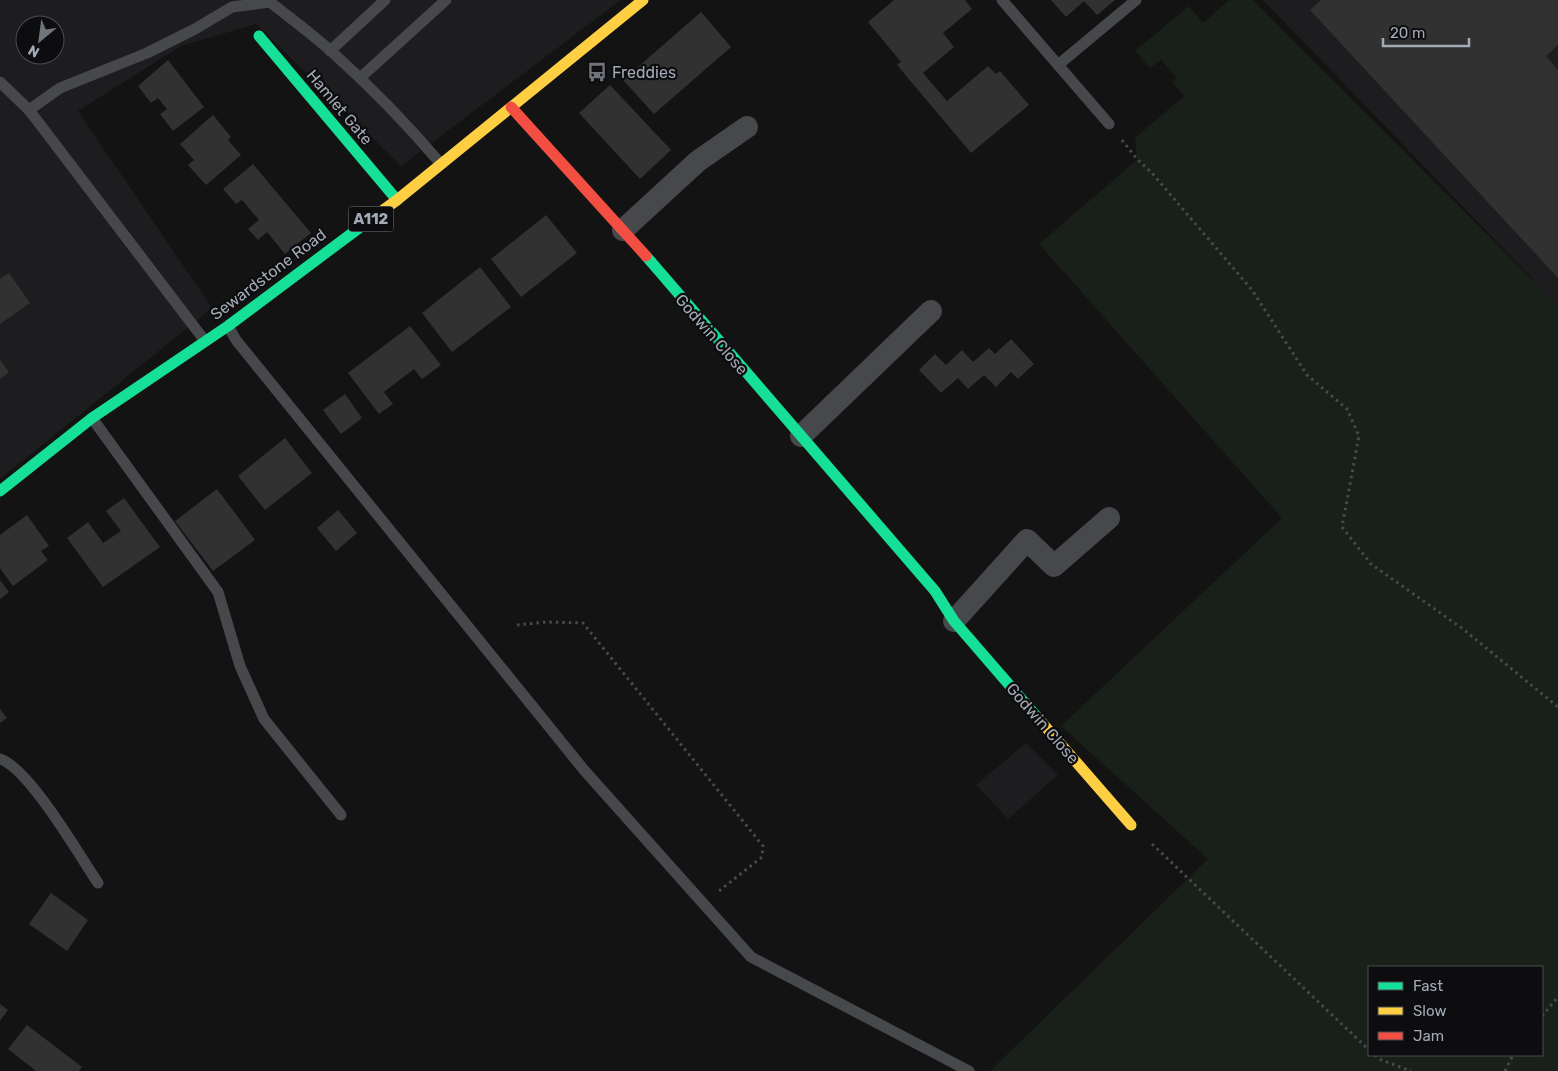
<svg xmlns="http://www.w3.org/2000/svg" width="1558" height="1071" font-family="Rubik,sans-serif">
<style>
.built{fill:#1d1d1f;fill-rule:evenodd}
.green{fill:#192019;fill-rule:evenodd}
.building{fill:#313132}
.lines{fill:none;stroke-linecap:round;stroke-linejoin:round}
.path{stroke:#484a4e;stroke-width:3;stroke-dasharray:2.5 4;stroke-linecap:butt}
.lane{stroke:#47484c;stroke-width:11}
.street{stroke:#47484c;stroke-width:22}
.fast{stroke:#16e098;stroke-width:11}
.slow{stroke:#ffcf43;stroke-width:11}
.jam{stroke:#f24e42;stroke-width:11}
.labels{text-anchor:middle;stroke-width:4.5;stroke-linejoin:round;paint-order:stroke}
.shield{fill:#0d0d0f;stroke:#757b83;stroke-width:1}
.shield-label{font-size:15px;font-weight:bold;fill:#a2aab5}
.poi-label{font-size:16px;fill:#a2aab5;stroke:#0d0d0f;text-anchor:start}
.street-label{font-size:16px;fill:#a2aab5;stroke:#0d0d0f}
</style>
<rect width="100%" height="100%" fill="#131313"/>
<g class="built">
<path d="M0,0H621L401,166L256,24L181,46L78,111L212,308L0,479ZM25,25H55V55H25Z"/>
<path d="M1263,0H1558V305Z"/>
<path d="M1026,743L1058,775L1008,819L976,785Z"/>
</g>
<path class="green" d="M1229,0H1253L1558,305V1071H990L1208,859L1061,726L1282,518L1039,244L1137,160L1135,138L1184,96L1172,82L1177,78L1161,60L1150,68L1135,51L1189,6L1203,23ZM1369,967H1542V1055H1369Z"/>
<g class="building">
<path d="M894,0H965L972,9L943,33L954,47L923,73L947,101L988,66L996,74L1000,71L1029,105L971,153L897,65L901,62L868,22Z"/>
<path d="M1051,0H1115L1097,15L1084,1L1066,17Z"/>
<path d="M1321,0H1558V45L1546,56L1558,70V278L1310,10Z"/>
<path d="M701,12L731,47L654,114L623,80Z"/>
<path d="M168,60L204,107L173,131L160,114L167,109L158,98L151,103L138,86Z"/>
<path d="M610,85L671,150L640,179L579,113Z"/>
<path d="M213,115L231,137L228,140L241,155L206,185L188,165L194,160L180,144Z"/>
<path d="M253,164L311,233L285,254L267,232L258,240L248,229L259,220L242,200L236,204L223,189Z"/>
<path d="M546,215L577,253L521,297L491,259Z"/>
<path d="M480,267L511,307L452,352L422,313Z"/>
<path d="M9,273L30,303L0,324V279Z"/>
<path d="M410,326L441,365L422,379L414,369L384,392L393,404L379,414L348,373Z"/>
<path d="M1011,339L1034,364L1018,379L1011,372L996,387L984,375L968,389L958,378L941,393L919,370L935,354L946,365L962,350L973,362L989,348L995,354Z"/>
<path d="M0,360L9,372L0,379Z"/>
<path d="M345,394L362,418L341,434L323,410Z"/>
<path d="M285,438L312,473L265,510L238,476Z"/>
<path d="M217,489L255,540L213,571L175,521Z"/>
<path d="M124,498L160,547L103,587L67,538L88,522L103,543L121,531L106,511Z"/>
<path d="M338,510L357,533L336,551L317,528Z"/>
<path d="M27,515L49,546L41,551L48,560L13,586L0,568V535Z"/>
<path d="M0,580L9,592L0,599Z"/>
<path d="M0,709L7,718L0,723Z"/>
<path d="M51,893L88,920L67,951L29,924Z"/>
<path d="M0,1004L8,1010L0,1021Z"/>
<path d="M27,1025L82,1067L79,1071H36L8,1049Z"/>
</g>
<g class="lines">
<g class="path">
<path d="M1122,140L1137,159L1152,173L1252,290L1307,375L1347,409L1359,436L1342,527L1371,564L1463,629L1558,707"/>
<path d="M517,625L546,622L583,623L763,846L762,857L719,891"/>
<path d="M1152,844L1369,1050"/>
<path d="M1542,1016L1558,997"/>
<path d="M1375,1055L1379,1059L1411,1071"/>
<path d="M1505,1071L1513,1055"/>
</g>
<g class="lane">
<path d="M1002,0L1109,124"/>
<path d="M330,51L385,0"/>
<path d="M1058,65L1136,0"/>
<path d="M360,78L446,0"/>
<path d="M0,82L29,110L205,341"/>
<path d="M29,110L60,88L147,53L195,29L232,7L270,2C290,18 312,34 332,52C371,87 407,124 441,164"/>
<path d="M228,326L236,340L584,770L751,957L969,1071"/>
<path d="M92,418L218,592L240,666L264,719L341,815"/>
<path d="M0,759C29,768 79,855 98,883"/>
</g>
<g class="street">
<path d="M623,230L698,161L747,127"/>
<path d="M801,436L931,311"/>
<path d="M954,621L1027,540L1054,566L1109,518"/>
</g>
<g class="fast">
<path d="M259,36L397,200"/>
<path d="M646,256L935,591L954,621L1037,717"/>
<path d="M0,491L92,418L228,326L363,225"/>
</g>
<g class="slow">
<path d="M363,225L397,200L643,0"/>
<path d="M1037,717L1131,825"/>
</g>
<path class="jam" d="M511,107L646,256"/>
</g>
<defs>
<symbol id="bus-bare" viewBox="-9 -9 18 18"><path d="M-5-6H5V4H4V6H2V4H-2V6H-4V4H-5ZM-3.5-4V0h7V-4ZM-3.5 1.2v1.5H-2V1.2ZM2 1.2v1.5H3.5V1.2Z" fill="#70757c" stroke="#0d0d0f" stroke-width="2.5" paint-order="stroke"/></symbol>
</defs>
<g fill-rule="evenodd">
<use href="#bus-bare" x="583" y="58" width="28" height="28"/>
</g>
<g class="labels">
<rect class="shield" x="348.5" y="206.5" width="45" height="25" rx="4"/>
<g class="shield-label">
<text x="371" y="224">A112</text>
</g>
<g class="poi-label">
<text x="612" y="78">Freddies</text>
</g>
<g class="street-label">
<text transform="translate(340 107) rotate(50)" y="6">Hamlet Gate</text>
<text transform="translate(268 274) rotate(-37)" y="6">Sewardstone Road</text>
<text transform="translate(712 334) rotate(49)" y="6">Godwin Close</text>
<text transform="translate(1043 723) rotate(49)" y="6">Godwin Close</text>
</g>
</g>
<rect x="1368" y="966" width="175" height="90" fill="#0d0d0f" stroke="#494c51"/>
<rect x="1378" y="982" width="25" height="8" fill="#16e098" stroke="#494c51"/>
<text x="1413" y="991" font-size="15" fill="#a2aab5">Fast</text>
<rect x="1378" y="1007" width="25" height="8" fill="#ffcf43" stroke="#494c51"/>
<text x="1413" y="1016" font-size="15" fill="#a2aab5">Slow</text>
<rect x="1378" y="1032" width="25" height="8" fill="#f24e42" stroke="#494c51"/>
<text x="1413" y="1041" font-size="15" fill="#a2aab5">Jam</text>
<g transform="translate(40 40) rotate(209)"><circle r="24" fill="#0d0d0f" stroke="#494c51"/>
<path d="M0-4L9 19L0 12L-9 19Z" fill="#70757c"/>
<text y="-8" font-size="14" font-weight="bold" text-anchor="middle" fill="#a2aab5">N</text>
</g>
<path d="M1383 38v8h86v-8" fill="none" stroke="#a2aab5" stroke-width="2.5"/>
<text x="1390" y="38" font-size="15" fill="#a2aab5" stroke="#0d0d0f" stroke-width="4" paint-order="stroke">20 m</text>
</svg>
